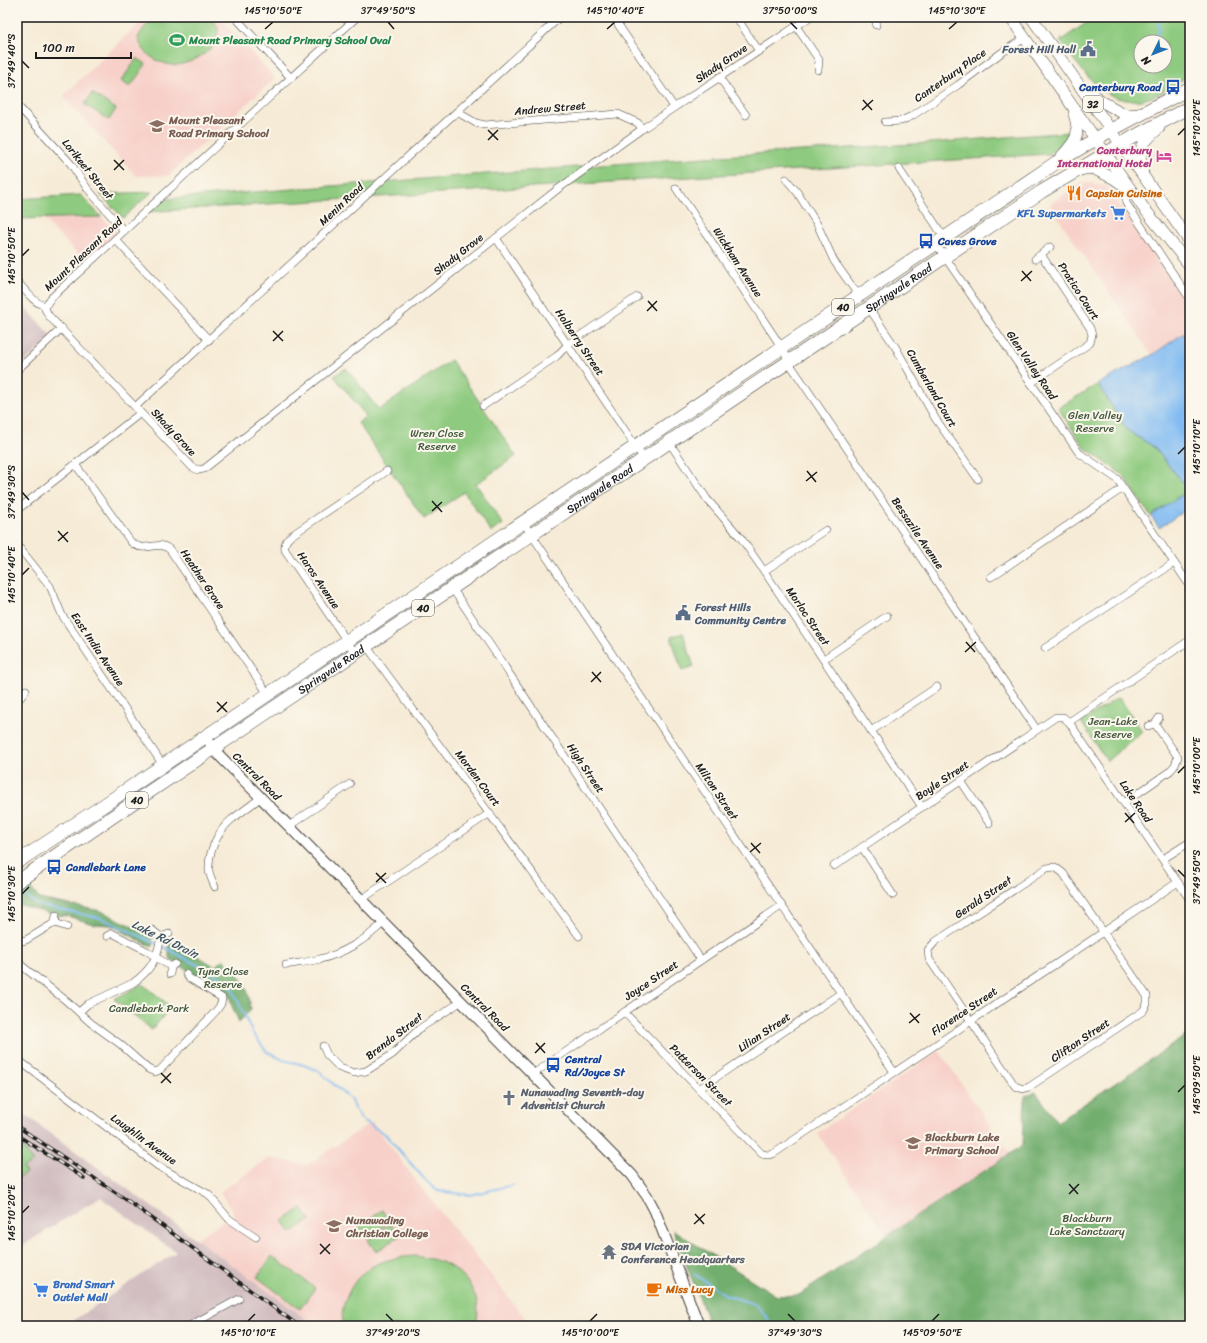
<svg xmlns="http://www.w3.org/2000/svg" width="1207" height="1343" font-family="Sriracha,sans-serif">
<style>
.built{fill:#f7d0c9}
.industrial{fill:#d2bec1}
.green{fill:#8eca7f;stroke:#55734e;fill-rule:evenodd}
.forest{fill:#72ae6e;stroke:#476545}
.water{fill:#81bbf2;stroke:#4e6c87}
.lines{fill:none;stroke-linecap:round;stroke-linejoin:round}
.stream{stroke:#81bbf2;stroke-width:2}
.street-casing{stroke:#3d3b38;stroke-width:8}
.secondary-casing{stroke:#3d3b38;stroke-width:12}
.primary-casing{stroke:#3d3b38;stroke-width:12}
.highway-casing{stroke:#3d3b38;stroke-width:14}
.street{stroke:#fff;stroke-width:7}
.secondary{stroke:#fff;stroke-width:10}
.primary{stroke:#fff;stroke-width:11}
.highway{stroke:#fff;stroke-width:13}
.rail-casing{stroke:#1c1c1c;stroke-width:3.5}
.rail{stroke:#fbf7ec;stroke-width:2;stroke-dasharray:6;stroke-linecap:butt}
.ticks{fill:none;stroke:#1c1c1c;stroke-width:1.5}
.labels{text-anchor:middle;stroke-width:4;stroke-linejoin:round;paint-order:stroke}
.shield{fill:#fbf7ec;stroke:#5f5e5a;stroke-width:1}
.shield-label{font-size:10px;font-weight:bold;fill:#1c1c1c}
.leisure-label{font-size:11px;font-weight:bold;fill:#27864d;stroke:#fbf7ec;text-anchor:start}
.service-label{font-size:11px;font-weight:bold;fill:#4e5e75;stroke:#fbf7ec;text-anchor:end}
.street-label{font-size:11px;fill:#1c1c1c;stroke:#fbf7ec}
.transit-label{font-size:11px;font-weight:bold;fill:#164399;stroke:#fbf7ec;text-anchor:start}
.education-label{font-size:11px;font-weight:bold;fill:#785e54;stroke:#fbf7ec;text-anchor:start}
.hotel-label{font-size:11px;font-weight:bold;fill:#b23c85;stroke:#fbf7ec;text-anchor:end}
.food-label{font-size:11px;font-weight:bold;fill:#c56008;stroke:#fbf7ec;text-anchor:start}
.shop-label{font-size:11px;font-weight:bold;fill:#366cbe;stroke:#fbf7ec;text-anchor:end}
.park-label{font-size:11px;fill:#44593f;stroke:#fbf7ec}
.worship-label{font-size:11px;font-weight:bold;fill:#5b616d;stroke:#fbf7ec;text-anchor:start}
.water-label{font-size:12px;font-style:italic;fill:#3f5467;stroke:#fbf7ec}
.neatline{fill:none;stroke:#1c1c1c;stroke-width:1.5}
.ticks-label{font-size:10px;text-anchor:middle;fill:#1c1c1c}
</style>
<rect width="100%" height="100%" fill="#fbf7ec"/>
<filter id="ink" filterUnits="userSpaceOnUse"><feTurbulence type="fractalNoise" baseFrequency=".025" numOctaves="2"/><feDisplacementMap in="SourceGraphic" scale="8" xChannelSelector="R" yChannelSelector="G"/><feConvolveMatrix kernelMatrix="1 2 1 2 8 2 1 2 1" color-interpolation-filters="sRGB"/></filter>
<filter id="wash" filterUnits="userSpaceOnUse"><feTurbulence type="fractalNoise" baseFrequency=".012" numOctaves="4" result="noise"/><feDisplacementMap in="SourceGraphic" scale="16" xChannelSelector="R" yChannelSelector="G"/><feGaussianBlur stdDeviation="0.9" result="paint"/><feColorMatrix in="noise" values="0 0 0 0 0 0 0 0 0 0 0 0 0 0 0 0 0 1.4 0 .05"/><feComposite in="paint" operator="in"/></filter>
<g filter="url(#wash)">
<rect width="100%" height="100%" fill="#f6ebd6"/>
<g class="built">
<path d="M146,17H219L275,78L168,176H136L63,96Z"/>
<path d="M1083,182L1107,186L1190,310V329L1152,355L1052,209L1050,204Z"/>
<path d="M101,217L119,235L87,264L43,218Z"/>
<path d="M939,1051L1010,1154L887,1236L817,1133Z"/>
<path d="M372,1122L417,1182L531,1326H316L196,1239L234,1214L220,1192L269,1158L307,1165Z"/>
</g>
<g class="industrial">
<path d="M17,298L52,337L17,369Z"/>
<path d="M17,1109L316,1326H79L74,1320L176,1252L100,1197L17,1249V1179L26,1173L23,1169V1147L17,1151Z"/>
</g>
<g class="green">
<path d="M155,17H210L218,27C218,34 217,40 213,45C206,56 185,66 172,65C157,63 141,53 138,37L144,28Z"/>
<path d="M1092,17H1190V75C1178,82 1161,94 1149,98C1106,111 1082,70 1060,41L1092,19ZM1141,42H1165V66H1141Z"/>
<path d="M137,58L146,64L130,87L121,81Z"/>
<path d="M92,93L116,109L109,120L85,105Z"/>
<path d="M1070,132L1065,143L1049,154L145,212L164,199L705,157L929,143Z"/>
<path d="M152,192L123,218L100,194Z"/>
<path d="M81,195L101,217L17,219V199Z"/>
<path d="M451,360L516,456L476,484L503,524L491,532L464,492L424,519L358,423L366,416L334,376L346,368L379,410Z"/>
<path d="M1098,384L1127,430L1154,447L1189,490L1151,516L1123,475L1085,448L1058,408Z"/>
<path d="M683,633L694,667L682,671L671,637Z"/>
<path d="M1119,697L1142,731L1107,761L1081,722Z"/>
<path d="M143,984L171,1007L152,1030L114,999Z"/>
<path d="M23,1147L33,1162L23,1168L26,1173L17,1179V1151Z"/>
<path d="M302,1208L310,1220L291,1233L283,1221Z"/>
<path d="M382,1210L390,1222L367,1238L359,1226Z"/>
<path d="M391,1224L399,1236L376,1252L368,1240Z"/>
<path d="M272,1256L315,1288L300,1309L257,1277Z"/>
<path d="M415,1256C428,1258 440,1260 451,1267C471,1279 484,1304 475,1326H344C341,1316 342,1308 346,1299C358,1267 382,1258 415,1256Z"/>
</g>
<g class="forest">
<path d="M30,887L39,899L101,911L153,936L152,947L111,925L93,924L68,916L54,915L17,904V895Z"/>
<path d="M169,940L181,946L216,967L223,959C240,976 248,983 251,1009L239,1022L231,1004L230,997L169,958Z"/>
<path d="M1190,1033V1326H710L673,1230L777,1296L799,1295L1023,1145L1025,1096L1036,1092L1057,1122Z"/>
</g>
<path class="water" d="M1190,329V507L1159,528L1151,516L1189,490L1154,447L1127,430L1098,384L1152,355Z"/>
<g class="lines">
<g class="stream">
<path d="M1156,42L1155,39L1159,29L1158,17"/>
<path d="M1164,66V67"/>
<path d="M24,895L38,905L100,918L166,948L229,982L252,1032L266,1051L283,1060L304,1065L320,1072L350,1099L361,1119L385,1134L427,1182L438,1191L470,1195L513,1185"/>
<path d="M694,1274L726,1295L757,1305L773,1326"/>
</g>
</g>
</g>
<g filter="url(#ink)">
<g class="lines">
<defs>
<g id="street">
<path d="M235,17L291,78"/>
<path d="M357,17L51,298L46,305L45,309L49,316L192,467L198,470L204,469L558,189L642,129L810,17"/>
<path d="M613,17L674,107"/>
<path d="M736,17L759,51"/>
<path d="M876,25V17"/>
<path d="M796,26L819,60L818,70"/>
<path d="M719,77L746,115"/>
<path d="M17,105L71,164L87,188L124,231"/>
<path d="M457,112L476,123L485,125L618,114L638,123L642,129"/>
<path d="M885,122L901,121L912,116L958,85L1001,53L1025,38"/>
<path d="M899,169L953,251"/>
<path d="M786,179L797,192L817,224L834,261L859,296"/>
<path d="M676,188L782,348L792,367L1037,730"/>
<path d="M1131,190L1126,196V203L1190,299"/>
<path d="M496,238L644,459"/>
<path d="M115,239L209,340"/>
<path d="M936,244L1079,453L1117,479L1190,586"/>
<path d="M1035,259L1050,247"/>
<path d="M17,281C23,288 37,307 46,305"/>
<path d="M869,308L896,348L935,418L978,479"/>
<path d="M17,370L62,328"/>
<path d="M1031,383L1090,343L1092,335L1090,328L1044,259L1042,254"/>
<path d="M483,406L557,356L568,344L637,297"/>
<path d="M135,407L560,17"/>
<path d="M669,442L707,499L741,538L764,571L922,807"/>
<path d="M75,464L131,542C145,555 158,538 170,550L268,694"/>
<path d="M17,510L138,415V410"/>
<path d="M523,522L894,1072"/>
<path d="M17,545L50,586L62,615L163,765"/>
<path d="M764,571L826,530"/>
<path d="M991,577L1123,488"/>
<path d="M452,588L701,960"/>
<path d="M365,644L579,936"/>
<path d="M1045,648L1174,563"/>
<path d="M355,653L285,550C284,543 286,540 292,535L387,471"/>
<path d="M824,659L887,616"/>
<path d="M17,700L21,697L26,690"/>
<path d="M1069,722L1190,640"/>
<path d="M1148,726L1155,724L1159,718"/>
<path d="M871,731L937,687"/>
<path d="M961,781L989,823"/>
<path d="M1124,803L1170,771L1175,765L1178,757L1155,724"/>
<path d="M289,826L350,784"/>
<path d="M862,847L893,895"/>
<path d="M1163,859L1190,842"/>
<path d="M834,866L1056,717H1063L1069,722L1190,900"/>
<path d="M1055,867L1063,873L1147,996V1004L1143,1011L1029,1087L1023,1089L1015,1086L929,959L928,950L935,942L1047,868Z"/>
<path d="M215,887C213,882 209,875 209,870C208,852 218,831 231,820C241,812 252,805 261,797"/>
<path d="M362,899L490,813"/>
<path d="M55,923L56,915"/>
<path d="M152,930L161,937L169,934"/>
<path d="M107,936L112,933L147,951L171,967"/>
<path d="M17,942L26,940L51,925L55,923L67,927"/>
<path d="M17,943L19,961L22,966L64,999L91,1023L120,1044L148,1069L155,1072L160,1070L216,1011L221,1004L222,998L189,978L186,974"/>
<path d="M286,965C297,963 309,962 320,959C343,954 367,939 384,922"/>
<path d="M170,974L171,967L175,964"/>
<path d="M79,1012L88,1004L133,983C151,970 157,959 161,937"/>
<path d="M624,1012L762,1154L767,1155L773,1154L1178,882"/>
<path d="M323,1046L327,1055L340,1068L354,1073L366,1071L393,1054L419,1029L462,1001"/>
<path d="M17,1059L158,1166L208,1194L229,1219L256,1237"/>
<path d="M533,1074L781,906"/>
<path d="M699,1089L841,993"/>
<path d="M189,1326L239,1299"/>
</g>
<path id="secondary" d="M210,743L213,749L632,1175L647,1196L655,1211L699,1326"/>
<g id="primary">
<path d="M1010,17L1143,207L1190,266"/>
<path d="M1031,17L1190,242"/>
<path d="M1089,90L1101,101L1126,115L1140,114"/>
<path d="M1061,157C1076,140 1081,136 1074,114"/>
<path d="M1078,170L1092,168L1113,178L1126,187"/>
<path d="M1143,171C1136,149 1143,142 1159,128"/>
</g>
<g id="highway">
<path d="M17,862L104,805L1057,162L1111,130L1190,88"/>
<path id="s1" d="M17,882L140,798L1041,192L1132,138L1190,107"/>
</g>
</defs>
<use href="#street" class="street-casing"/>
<use href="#secondary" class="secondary-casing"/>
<use href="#primary" class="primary-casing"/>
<use href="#highway" class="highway-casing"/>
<use href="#street" class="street"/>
<use href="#secondary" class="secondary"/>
<use href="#primary" class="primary"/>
<use href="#highway" class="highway"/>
<defs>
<g id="rail">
<path d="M17,1126L131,1203L299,1326"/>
<path d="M17,1135L84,1178"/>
</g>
</defs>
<use href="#rail" class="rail-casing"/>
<use href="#rail" class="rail"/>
</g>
</g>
<path class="ticks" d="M388,22L394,29M790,22L797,29M265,29L273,22M607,29L615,22M949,29L957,22M22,61L29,68M863,100L872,110M862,110L873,100M488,130L498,140M1178,135L1185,128M488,140L498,130M114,160L124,170M114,170L124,160M22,256L29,249M1022,271L1031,281M1021,281L1032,271M648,301L657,311M647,311L657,301M273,331L283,341M273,341L283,331M1178,454L1185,447M807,471L816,482M806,481L817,472M22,492L29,500M432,501L442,512M432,511L442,502M58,531L68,542M58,541L68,532M22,575L29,568M966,642L975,652M965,652L976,642M592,672L601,682M591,682L601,672M217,702L227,712M217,712L227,702M1178,773L1185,766M1125,813L1134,823M1125,822L1135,813M751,843L760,853M750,852L761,843M1178,870L1185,877M376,873L386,883M376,882L386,873M22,894L29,887M910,1013L919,1023M909,1023L920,1014M536,1043L545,1053M535,1053L545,1043M161,1073L171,1083M161,1083L171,1073M1178,1092L1185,1085M1069,1184L1078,1194M1069,1194L1079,1184M22,1213L29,1206M695,1214L704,1224M694,1224L705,1214M320,1244L330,1254M320,1254L330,1244M386,1314L393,1321M788,1314L795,1321M248,1321L255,1314M590,1321L597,1314M932,1321L939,1314"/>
<defs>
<symbol id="stadium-bare" viewBox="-9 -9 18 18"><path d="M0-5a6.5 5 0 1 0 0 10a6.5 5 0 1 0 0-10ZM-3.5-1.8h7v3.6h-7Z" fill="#2e9e5b" stroke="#fbf7ec" stroke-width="2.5" paint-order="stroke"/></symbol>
<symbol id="civic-bare" viewBox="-9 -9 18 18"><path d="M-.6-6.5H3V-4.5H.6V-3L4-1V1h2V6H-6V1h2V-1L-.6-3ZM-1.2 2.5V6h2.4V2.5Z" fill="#5c6f8a" stroke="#fbf7ec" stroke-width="2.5" paint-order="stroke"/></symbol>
<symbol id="bus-bare" viewBox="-9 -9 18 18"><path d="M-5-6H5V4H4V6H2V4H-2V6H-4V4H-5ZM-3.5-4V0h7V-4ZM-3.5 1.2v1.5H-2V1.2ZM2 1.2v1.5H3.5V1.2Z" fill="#1a4fb4" stroke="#fbf7ec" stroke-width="2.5" paint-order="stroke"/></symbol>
<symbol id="school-bare" viewBox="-9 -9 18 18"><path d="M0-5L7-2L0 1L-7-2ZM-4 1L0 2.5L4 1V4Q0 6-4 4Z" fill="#8d6e63" stroke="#fbf7ec" stroke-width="2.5" paint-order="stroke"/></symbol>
<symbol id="hotel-bare" viewBox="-9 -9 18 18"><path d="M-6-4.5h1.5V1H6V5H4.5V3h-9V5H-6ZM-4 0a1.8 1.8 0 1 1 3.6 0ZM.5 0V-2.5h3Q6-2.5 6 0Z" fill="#d1479c" stroke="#fbf7ec" stroke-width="2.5" paint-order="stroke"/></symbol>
<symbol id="restaurant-bare" viewBox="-9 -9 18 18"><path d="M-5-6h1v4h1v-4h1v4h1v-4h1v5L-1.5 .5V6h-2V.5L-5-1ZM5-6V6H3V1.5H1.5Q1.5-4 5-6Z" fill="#e8710a" stroke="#fbf7ec" stroke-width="2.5" paint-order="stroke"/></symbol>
<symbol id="supermarket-bare" viewBox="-9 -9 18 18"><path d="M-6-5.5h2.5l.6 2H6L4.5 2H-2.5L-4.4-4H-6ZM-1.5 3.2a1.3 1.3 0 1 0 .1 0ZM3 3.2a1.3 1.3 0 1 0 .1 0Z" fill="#3f7fe0" stroke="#fbf7ec" stroke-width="2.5" paint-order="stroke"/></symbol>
<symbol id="church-bare" viewBox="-9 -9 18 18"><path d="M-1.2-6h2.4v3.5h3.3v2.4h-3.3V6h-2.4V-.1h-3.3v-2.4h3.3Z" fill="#6b7280" stroke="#fbf7ec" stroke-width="2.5" paint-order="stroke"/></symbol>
<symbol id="temple-bare" viewBox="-9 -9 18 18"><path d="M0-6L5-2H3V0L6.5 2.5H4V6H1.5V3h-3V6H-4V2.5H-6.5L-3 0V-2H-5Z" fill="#6b7280" stroke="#fbf7ec" stroke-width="2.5" paint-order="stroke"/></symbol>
<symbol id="cafe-bare" viewBox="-9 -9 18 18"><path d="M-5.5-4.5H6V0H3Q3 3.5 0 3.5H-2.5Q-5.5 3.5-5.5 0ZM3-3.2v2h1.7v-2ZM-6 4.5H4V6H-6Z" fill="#e8710a" stroke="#fbf7ec" stroke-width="2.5" paint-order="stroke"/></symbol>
</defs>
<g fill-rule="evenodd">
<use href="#stadium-bare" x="166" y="29" width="22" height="22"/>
<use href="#civic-bare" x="1077" y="38" width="22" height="22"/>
<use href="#bus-bare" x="1162" y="76" width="22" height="22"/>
<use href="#school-bare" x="146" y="115" width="22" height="22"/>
<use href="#hotel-bare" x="1153" y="145" width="22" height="22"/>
<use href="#restaurant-bare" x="1063" y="182" width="22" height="22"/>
<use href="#supermarket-bare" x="1107" y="202" width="22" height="22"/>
<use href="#bus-bare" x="915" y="230" width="22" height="22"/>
<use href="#civic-bare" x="672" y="602" width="22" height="22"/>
<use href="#bus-bare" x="43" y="856" width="22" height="22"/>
<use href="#bus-bare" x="542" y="1054" width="22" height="22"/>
<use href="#church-bare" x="498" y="1087" width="22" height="22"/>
<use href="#school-bare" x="902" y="1132" width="22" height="22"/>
<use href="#school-bare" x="323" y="1215" width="22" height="22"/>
<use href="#temple-bare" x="598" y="1241" width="22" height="22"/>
<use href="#cafe-bare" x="643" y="1278" width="22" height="22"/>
<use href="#supermarket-bare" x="30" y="1279" width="22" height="22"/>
</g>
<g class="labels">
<g class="shield">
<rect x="1083" y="96" width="20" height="16" rx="3"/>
<rect x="832" y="299" width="22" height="16" rx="3"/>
<rect x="412" y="600" width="22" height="16" rx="3"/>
<rect x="126" y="792" width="22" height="16" rx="3"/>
</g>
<g class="shield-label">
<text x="1093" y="108">32</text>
<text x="843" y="311">40</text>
<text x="423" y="612">40</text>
<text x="137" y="804">40</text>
</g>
<g class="leisure-label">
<text x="189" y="44">Mount Pleasant Road Primary School Oval</text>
</g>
<g class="service-label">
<text x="1076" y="53">Forest Hill Hall</text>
<text x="695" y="611" text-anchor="start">Forest Hills<tspan x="695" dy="13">Community Centre</tspan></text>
</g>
<g class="street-label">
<text transform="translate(721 63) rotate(-34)" y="4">Shady Grove</text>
<text transform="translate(950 75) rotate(-35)" y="4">Canterbury Place</text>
<text transform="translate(550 108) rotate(-5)" y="4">Andrew Street</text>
<text transform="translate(88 169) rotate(51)" y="4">Lorikeet Street</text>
<text transform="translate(341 204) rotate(-43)" y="4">Menin Road</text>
<text transform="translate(83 254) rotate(-43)" y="4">Mount Pleasant Road</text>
<text transform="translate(458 254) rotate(-38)" y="4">Shady Grove</text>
<text transform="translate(738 262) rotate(57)" y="4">Wickham Avenue</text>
<text dy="4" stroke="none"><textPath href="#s1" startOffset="1063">Springvale Road</textPath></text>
<text transform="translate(1079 291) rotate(57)" y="4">Pratico Court</text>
<text transform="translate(580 342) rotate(56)" y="4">Holberry Street</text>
<text transform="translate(1032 365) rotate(56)" y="4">Glen Valley Road</text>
<text transform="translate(932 388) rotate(60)" y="4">Cumberland Court</text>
<text transform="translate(174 432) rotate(47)" y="4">Shady Grove</text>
<text dy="4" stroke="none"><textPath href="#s1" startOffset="703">Springvale Road</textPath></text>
<text transform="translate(918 533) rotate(56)" y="4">Bessazile Avenue</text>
<text transform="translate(203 579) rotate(56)" y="4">Heather Grove</text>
<text transform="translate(319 580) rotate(56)" y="4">Haros Avenue</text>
<text transform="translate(808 616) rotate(56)" y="4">Morloc Street</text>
<text transform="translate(98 649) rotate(56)" y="4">East India Avenue</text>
<text dy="4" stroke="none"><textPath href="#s1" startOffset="379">Springvale Road</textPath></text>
<text transform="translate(586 768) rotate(56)" y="4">High Street</text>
<text transform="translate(257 776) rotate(45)" y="4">Central Road</text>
<text transform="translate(478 778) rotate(53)" y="4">Morden Court</text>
<text transform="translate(942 780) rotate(-34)" y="4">Boyle Street</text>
<text transform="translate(717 791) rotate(56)" y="4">Milton Street</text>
<text transform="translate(1136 801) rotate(56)" y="4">Lake Road</text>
<text transform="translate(983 897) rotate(-34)" y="4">Gerald Street</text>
<text transform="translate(651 980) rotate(-34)" y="4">Joyce Street</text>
<text transform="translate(485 1007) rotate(45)" y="4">Central Road</text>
<text transform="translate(964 1011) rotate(-34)" y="4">Florence Street</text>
<text transform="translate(764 1032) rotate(-34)" y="4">Lilian Street</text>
<text transform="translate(394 1036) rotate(-38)" y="4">Brenda Street</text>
<text transform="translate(1080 1040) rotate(-34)" y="4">Clifton Street</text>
<text transform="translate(701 1075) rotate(45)" y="4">Patterson Street</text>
<text transform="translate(144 1139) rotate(36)" y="4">Laughlin Avenue</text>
</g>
<g class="transit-label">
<text x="1161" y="91" text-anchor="end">Canterbury Road</text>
<text x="938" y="245">Caves Grove</text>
<text x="66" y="871">Candlebark Lane</text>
<text x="565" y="1063">Central<tspan x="565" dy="13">Rd/Joyce St</tspan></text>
</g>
<g class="education-label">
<text x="169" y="124">Mount Pleasant<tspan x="169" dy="13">Road Primary School</tspan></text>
<text x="925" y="1141">Blackburn Lake<tspan x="925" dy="13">Primary School</tspan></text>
<text x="346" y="1224">Nunawading<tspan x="346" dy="13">Christian College</tspan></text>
</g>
<g class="hotel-label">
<text x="1152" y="154">Canterbury<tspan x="1152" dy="13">International Hotel</tspan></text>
</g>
<g class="food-label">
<text x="1086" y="197">Capsian Cuisine</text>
<text x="666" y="1293">Miss Lucy</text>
</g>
<g class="shop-label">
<text x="1106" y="217">KFL Supermarkets</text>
<text x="53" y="1288" text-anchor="start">Brand Smart<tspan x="53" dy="13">Outlet Mall</tspan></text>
</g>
<g class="park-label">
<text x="1095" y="419">Glen Valley<tspan x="1095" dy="13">Reserve</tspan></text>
<text x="437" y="437">Wren Close<tspan x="437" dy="13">Reserve</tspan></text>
<text x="1113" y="725">Jean-Lake<tspan x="1113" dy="13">Reserve</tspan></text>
<text x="223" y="975">Tyne Close<tspan x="223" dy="13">Reserve</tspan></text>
<text x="149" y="1012">Candlebark Park</text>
<text x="1087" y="1222">Blackburn<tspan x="1087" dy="13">Lake Sanctuary</tspan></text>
</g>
<g class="worship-label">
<text x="521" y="1096">Nunawading Seventh-day<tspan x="521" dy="13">Adventist Church</tspan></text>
<text x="621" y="1250">SDA Victorian<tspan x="621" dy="13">Conference Headquarters</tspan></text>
</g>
<g class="water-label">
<text transform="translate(165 939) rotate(26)" y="4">Lake Rd Drain</text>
</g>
</g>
<rect width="1207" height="1343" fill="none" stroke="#fbf7ec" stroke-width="44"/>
<g transform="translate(1153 54) rotate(227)"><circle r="19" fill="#fbf7ec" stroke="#a29f99"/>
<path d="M0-3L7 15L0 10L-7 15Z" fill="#1f6fb2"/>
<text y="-6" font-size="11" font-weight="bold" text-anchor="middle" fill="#1c1c1c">N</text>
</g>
<path d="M36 52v6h95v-6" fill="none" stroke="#1c1c1c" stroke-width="2"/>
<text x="42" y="52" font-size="12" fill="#1c1c1c" stroke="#fbf7ec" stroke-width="3" paint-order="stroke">100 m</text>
<rect x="22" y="22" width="1163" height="1299" class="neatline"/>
<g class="ticks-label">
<text x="273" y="14">145°10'50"E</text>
<text x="388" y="14">37°49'50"S</text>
<text x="615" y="14">145°10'40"E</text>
<text x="790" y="14">37°50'00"S</text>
<text x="957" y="14">145°10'30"E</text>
<text transform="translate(11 61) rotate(-90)" y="4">37°49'40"S</text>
<text transform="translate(1196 128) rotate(-90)" y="4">145°10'20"E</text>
<text transform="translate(11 256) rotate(-90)" y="4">145°10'50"E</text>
<text transform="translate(1196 447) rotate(-90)" y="4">145°10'10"E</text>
<text transform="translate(11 492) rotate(-90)" y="4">37°49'30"S</text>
<text transform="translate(11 575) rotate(-90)" y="4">145°10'40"E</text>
<text transform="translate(1196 766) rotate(-90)" y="4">145°10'00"E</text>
<text transform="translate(1196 877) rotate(-90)" y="4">37°49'50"S</text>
<text transform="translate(11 894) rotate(-90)" y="4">145°10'30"E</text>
<text transform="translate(1196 1085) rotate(-90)" y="4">145°09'50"E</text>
<text transform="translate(11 1213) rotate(-90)" y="4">145°10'20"E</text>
<text x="248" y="1336">145°10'10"E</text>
<text x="393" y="1336">37°49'20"S</text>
<text x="590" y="1336">145°10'00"E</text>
<text x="795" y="1336">37°49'30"S</text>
<text x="932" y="1336">145°09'50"E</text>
</g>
</svg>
